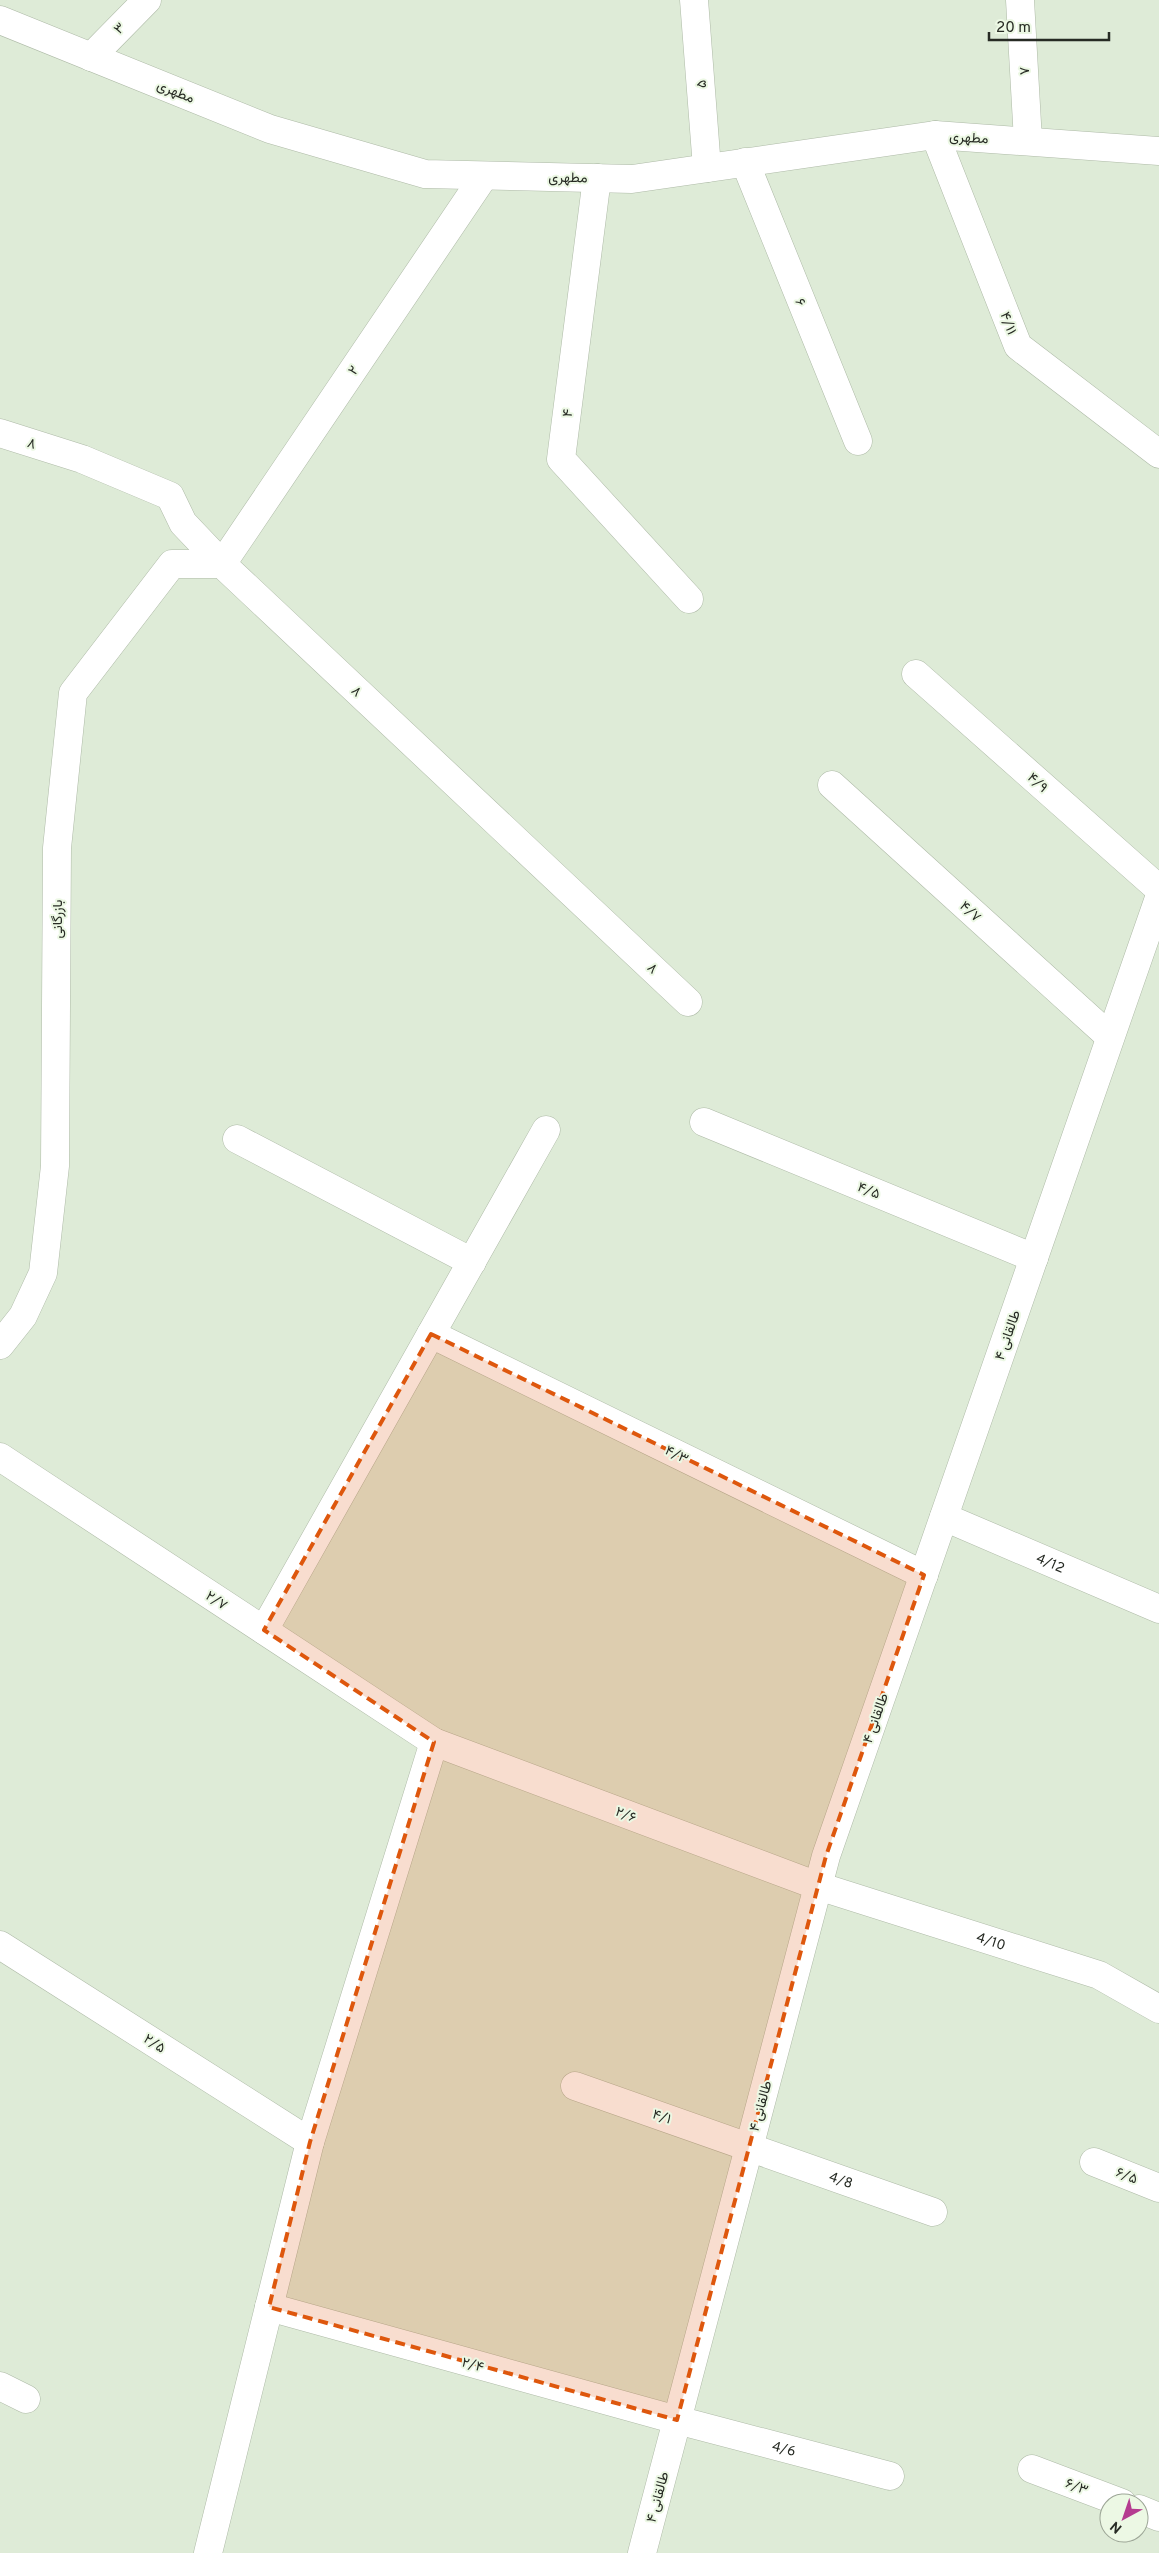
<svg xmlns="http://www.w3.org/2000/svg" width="1159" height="2553" font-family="Overpass,Vazirmatn,sans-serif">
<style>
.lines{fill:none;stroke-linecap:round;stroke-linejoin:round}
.street-casing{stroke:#aebaa7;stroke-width:29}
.street{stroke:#fff;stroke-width:28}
.marked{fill:#de570d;fill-opacity:0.2;stroke:#de570d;stroke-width:4;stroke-dasharray:10 6;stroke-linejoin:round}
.labels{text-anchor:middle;stroke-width:4;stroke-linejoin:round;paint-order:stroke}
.street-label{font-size:14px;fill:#272b24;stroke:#ecf8e4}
</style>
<rect width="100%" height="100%" fill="#deebd7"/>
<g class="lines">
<defs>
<g id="street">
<path d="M694,0L707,168"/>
<path d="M1020,0L1028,141"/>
<path d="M0,20L270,129L425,174L632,179L935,135L1159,151"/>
<path d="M91,57L147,0"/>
<path d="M935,135L1018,346L1159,454"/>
<path d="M745,162L858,441"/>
<path d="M597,178L561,459L689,599"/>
<path d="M0,433L82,459L170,496L183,523L222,564L688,1002"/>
<path d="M222,564L484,176"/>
<path d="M916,674L1159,889"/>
<path d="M832,785L1110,1037"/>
<path d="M704,1122L1034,1258"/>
<path d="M237,1139L472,1262"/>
<path d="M431,1334L924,1575"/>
<path d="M0,1345L23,1316L43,1273L55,1166L57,848L73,693L172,564H222"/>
<path id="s1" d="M0,1457L434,1742L818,1886L1099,1975L1159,2009"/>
<path id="s2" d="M944,1517L1159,1609"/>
<path d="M264,1630L546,1130"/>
<path d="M0,1945L310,2142"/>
<path id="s3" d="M575,2086L933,2212"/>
<path d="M1094,2162L1159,2188"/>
<path id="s4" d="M269,2307L677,2420L890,2476"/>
<path d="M0,2386L26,2399"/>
<path d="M1032,2469L1122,2503"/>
<path d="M1139,2509L1159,2517"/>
<path d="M208,2553L310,2142L434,1742"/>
<path d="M642,2553L826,1856L1159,898"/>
</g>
</defs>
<use href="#street" class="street-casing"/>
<use href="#street" class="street"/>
</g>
<path class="marked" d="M431,1334L924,1575L826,1856L677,2420L269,2307L310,2142L434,1742L264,1630Z"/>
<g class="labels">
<g class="street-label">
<text transform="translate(119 28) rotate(-45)" y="5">۳</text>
<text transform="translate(1024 71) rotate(-93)" y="5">۷</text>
<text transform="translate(701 84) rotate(-95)" y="5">۵</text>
<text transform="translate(176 91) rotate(22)" y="5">مطهری</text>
<text transform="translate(969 137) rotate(4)" y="5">مطهری</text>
<text transform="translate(568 177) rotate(1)" y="5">مطهری</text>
<text transform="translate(801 302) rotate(68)" y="5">۶</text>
<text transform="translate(1009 323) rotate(69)" y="5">۴/۱۱</text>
<text transform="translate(353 370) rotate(-56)" y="5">۲</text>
<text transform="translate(567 413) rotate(-83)" y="5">۴</text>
<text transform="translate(32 443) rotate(17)" y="5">۸</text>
<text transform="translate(357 691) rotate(43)" y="5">۸</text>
<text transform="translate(1038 782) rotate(42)" y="5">۴/۹</text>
<text transform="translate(971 911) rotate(42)" y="5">۴/۷</text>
<text transform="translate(57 919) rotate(-90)" y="5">بازرگانی</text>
<text transform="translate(653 968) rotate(43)" y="5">۸</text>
<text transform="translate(869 1190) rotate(22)" y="5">۴/۵</text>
<text transform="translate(1007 1335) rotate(-71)" y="5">طالقانی ۴</text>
<text transform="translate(677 1454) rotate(26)" y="5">۴/۳</text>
<text dy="5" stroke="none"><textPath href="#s2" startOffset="116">4/12</textPath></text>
<text transform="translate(217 1600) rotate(33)" y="5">۲/۷</text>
<text transform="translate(875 1718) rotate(-71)" y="5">طالقانی ۴</text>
<text transform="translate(626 1814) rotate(21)" y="5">۲/۶</text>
<text dy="5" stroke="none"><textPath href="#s1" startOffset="1111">4/10</textPath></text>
<text transform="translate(155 2043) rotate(33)" y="5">۲/۵</text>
<text transform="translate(760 2106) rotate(-75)" y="5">طالقانی ۴</text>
<text transform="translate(662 2116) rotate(19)" y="5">۴/۱</text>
<text transform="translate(1127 2175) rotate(22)" y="5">۶/۵</text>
<text dy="5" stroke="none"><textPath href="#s3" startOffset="282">4/8</textPath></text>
<text transform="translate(473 2364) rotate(15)" y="5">۲/۴</text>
<text dy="5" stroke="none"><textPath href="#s4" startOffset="534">4/6</textPath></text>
<text transform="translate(1077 2486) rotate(21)" y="5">۶/۳</text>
<text transform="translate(657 2497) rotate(-75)" y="5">طالقانی ۴</text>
</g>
</g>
<g transform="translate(1124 2518) rotate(220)"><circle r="24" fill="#ecf8e4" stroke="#9da697"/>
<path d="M0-4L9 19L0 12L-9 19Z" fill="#b53c90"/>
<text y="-8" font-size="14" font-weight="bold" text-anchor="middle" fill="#272b24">N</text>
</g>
<path d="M989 32v8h120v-8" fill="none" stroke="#272b24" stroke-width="2.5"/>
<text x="996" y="32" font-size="15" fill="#272b24" stroke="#ecf8e4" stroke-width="4" paint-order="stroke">20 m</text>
</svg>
